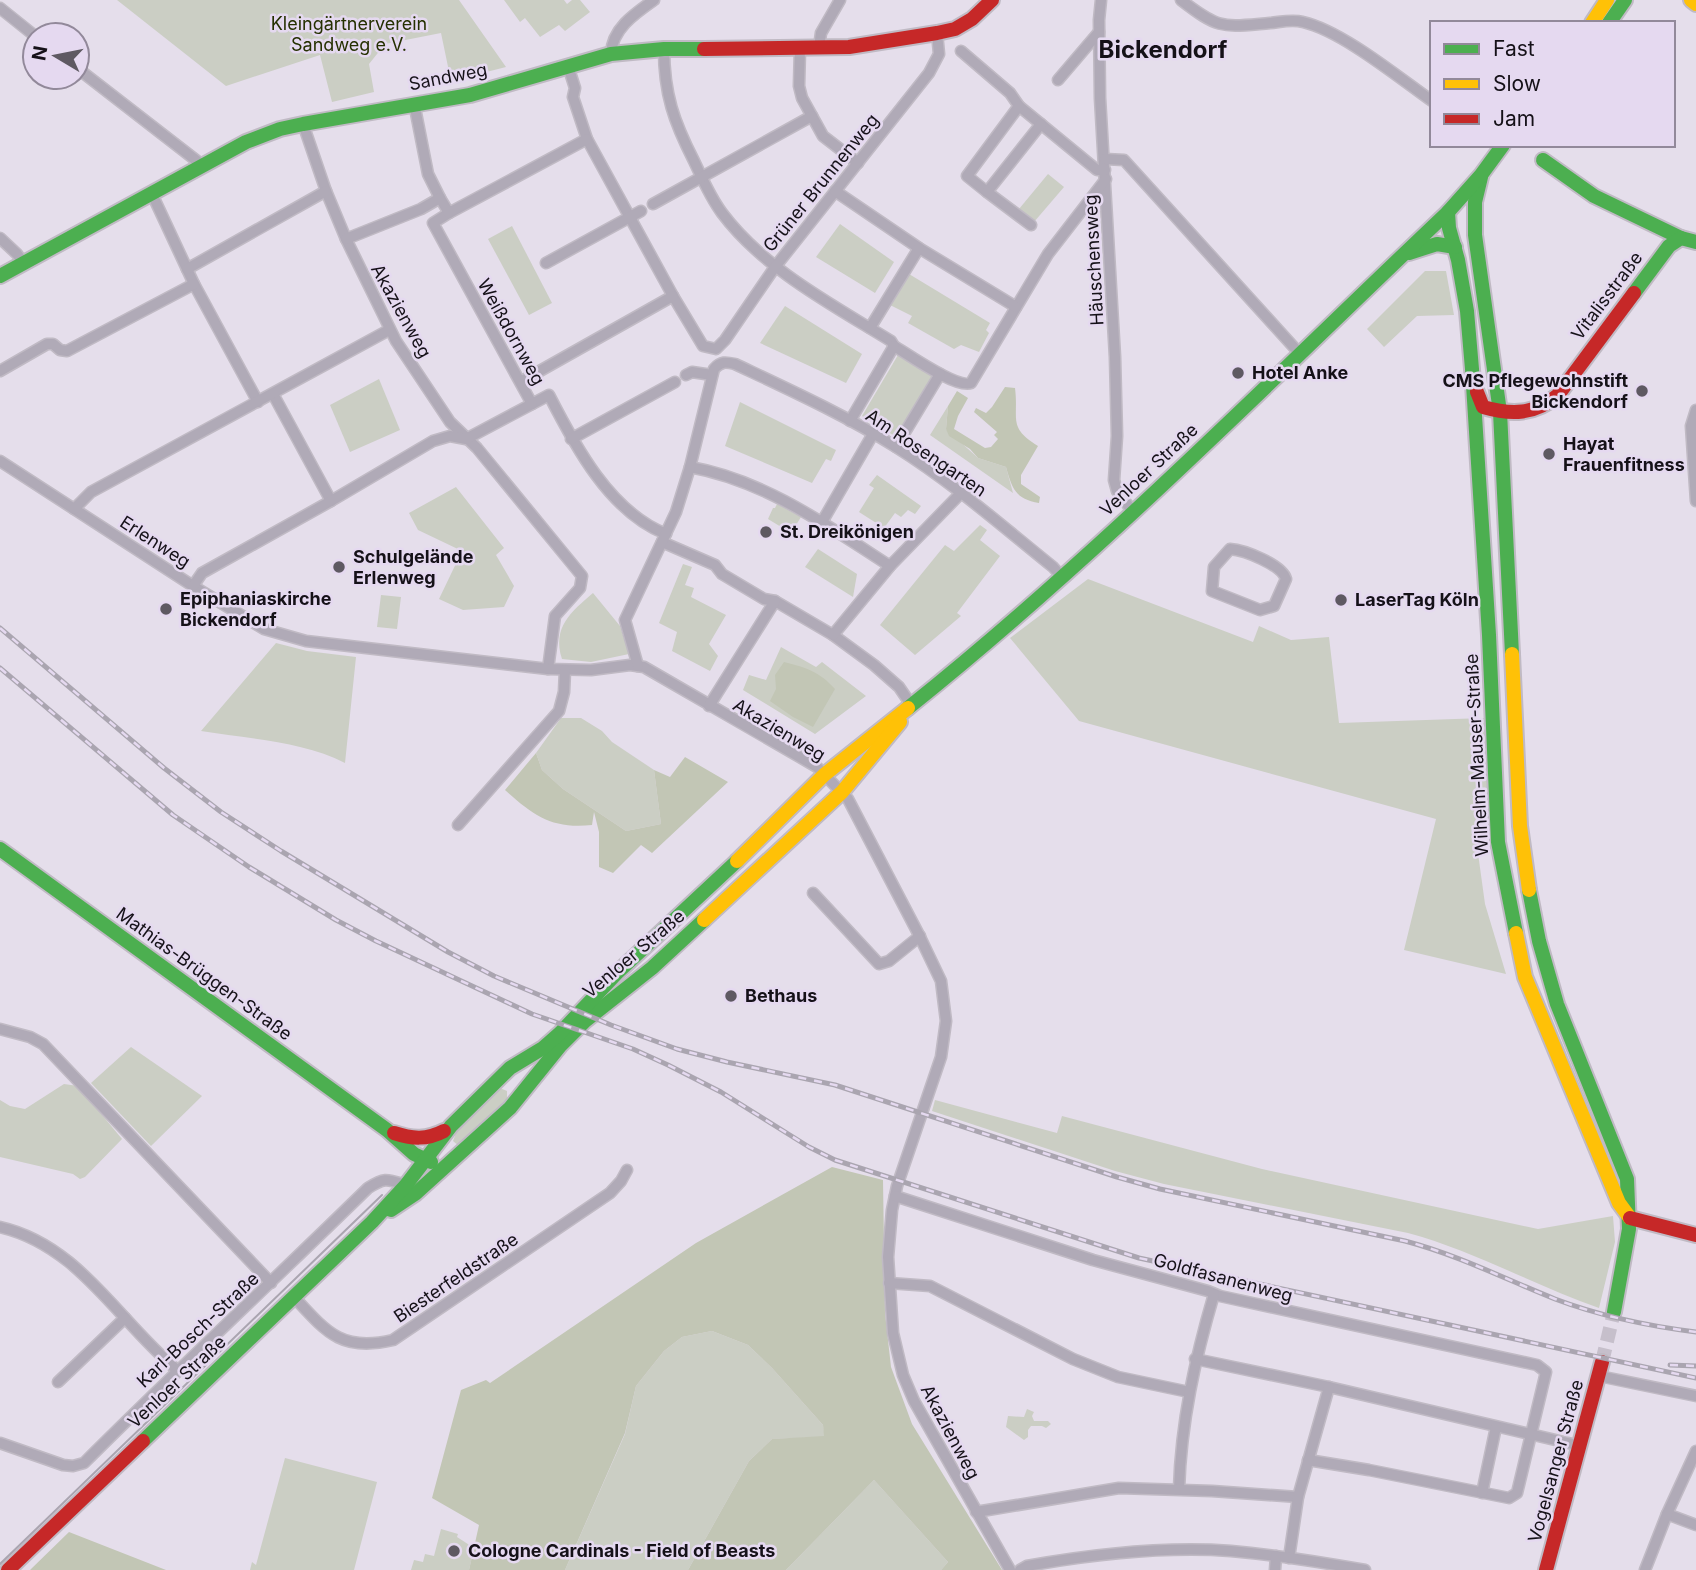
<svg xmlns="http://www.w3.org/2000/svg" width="1696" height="1570" font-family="Inter,sans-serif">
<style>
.green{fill:#cbcec4}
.forest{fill:#c2c6b5}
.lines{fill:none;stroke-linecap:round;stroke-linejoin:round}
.secondary-tunnel{stroke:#c6bfcb;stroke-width:14;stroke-dasharray:14 7;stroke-linecap:butt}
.street-casing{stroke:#c0bac4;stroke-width:13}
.fast-casing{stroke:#c0bac4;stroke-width:18}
.slow-casing{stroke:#c0bac4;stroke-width:18}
.jam-casing{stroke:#c0bac4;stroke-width:18}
.street{stroke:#b0aab7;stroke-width:10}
.fast{stroke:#4caf50;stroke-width:14}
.slow{stroke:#ffc107;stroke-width:14}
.jam{stroke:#c62828;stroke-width:14}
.tram{stroke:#aaa5b0;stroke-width:2}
.rail-casing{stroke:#aaa5b0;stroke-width:5}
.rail{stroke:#e5d9f0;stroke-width:2.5;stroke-dasharray:8;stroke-linecap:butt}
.poi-dot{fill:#5e5962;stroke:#e5d9f0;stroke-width:2.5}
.labels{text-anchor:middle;stroke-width:5;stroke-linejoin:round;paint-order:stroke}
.park-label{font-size:18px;fill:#253000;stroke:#e5d9f0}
.street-label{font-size:18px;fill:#151118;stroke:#e5d9f0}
.poi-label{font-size:18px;font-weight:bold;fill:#151118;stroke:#e5d9f0;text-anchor:start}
.district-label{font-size:24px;font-weight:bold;fill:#151118;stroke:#e5d9f0}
</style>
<rect width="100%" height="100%" fill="#e5deeb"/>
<g class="green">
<path d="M117,0H459L506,67L451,81L441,33L385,44L369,64L374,92L332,102L320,55L226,86Z"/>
<path d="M504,0H564L567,4L572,0H580L590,12L565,31L559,25L540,37L525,18L520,22Z"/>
<path d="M1048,174L1064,187L1034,222L1019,209Z"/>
<path d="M840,224L894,262L875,293L816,257Z"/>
<path d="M512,226L552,303L529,315L488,239Z"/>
<path d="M1425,271H1446L1454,315L1417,316L1384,347L1367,329Z"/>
<path d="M909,274L990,323L986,330L989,333L979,352L961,345L954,349L908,323L912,316L890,305Z"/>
<path d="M785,306L862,354L846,383L760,343Z"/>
<path d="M898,355L934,377L898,438L862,416Z"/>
<path d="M379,379L400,430L350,452L330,405Z"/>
<path d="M740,402L836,450L831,461L826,459L812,483L725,446Z"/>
<path d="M948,406L946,429L978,458L1006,467L1013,493L930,435Z"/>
<path d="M877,475L921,506L915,514L908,510L901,517L895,513L884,528L859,512L874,488L869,485Z"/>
<path d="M456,487L504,548L496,555L514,586L504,607L463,610L439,599L462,551L418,530L409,513Z"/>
<path d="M777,504L801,517L791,533L768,519L773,508H775Z"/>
<path d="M980,525L987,530L980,540L1000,556L957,613L961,616L915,655L880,625L945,545L954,551Z"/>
<path d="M818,549L857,574L853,597L805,567Z"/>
<path d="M683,564L692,567L685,585L694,588L691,597L726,615L709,644L718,656L710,671L672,651L677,632L659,623Z"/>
<path d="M1088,579L1253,642L1259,626L1291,640L1329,637L1339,723L1484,718L1490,828L1477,846L1485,904L1506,974L1404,950L1436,819L1079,721L1010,638Z"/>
<path d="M593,593L620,626L629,654L591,662L562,659C552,627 571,612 593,593Z"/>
<path d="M381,595L401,597L397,629L377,627Z"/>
<path d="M276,643L307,651L356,657L345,763C302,741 249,739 201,731Z"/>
<path d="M781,647L816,667L822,662L866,696L815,734L743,690L749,675L766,680Z"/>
<path d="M561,718H581L602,731L612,742L654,770L661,824L626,831L563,789L542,770L536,753Z"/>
<path d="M131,1047L202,1096L151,1146L91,1083Z"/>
<path d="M64,1084L78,1086L122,1139L85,1177L80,1179L73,1174L0,1157V1100L10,1106L25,1109Z"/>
<path d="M500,1088L507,1091V1100L459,1146L453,1141L456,1133Z"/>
<path d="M935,1100L1057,1133L1062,1116L1262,1169L1538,1229L1613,1216L1615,1242L1599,1308C1534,1285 1474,1251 1408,1233L1164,1184L1115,1171L932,1111Z"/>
<path d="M712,1331L748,1345L772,1368L823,1425L825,1437L772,1439L749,1461L688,1570H565L625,1434L636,1386L664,1351L682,1337Z"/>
<path d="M1027,1409L1034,1412L1032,1416L1034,1421H1048L1051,1424L1046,1428L1042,1426H1031L1028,1430V1437L1024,1440L1006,1427L1008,1416L1024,1417Z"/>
<path d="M285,1458L377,1482L354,1570H250L252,1562L256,1565Z"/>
<path d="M874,1480L948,1562L941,1570H786Z"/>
<path d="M441,1529L458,1534L457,1537L474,1548L469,1570H411L414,1560L423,1562L425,1554L434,1556Z"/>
</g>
<g class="forest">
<path d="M1005,387L1015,388C1019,419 1007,427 1038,446L1021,475V484L1040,497L1039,503C1015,499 1012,488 1006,467L978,458L970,449L949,436L946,429L948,406L957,391L968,398L958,416L954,429L985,448L991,447L998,439L994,435L997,432L974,412L976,408L986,413L992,407Z"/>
<path d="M784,662C805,667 820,672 835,689L813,727L793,717L770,701L776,689L775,675Z"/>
<path d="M536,753L542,770L563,789L626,831L661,824L654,770L670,777L685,757L728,782L652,853L641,845L613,873L599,867V832L594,812L592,825C552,829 534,816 505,790Z"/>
<path d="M832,1167L883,1180L885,1313L891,1367L912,1424L1002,1570H941L948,1562L874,1480L786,1570H688L749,1461L772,1439L824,1436L823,1425L772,1368L748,1345L712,1331L682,1337L664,1351L636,1386L625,1433L565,1570H469L479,1525L432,1498L461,1390L486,1380L490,1383L696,1243Z"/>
<path d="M69,1532L166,1570H167H30Z"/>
</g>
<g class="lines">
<path class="secondary-tunnel" d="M1602,1362L1614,1312"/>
<defs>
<g id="street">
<path d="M1101,0L1099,20L1100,98L1115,357L1117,436L1114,480L1117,491L1133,512"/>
<path d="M1181,0C1220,30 1222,27 1270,23C1281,22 1292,19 1303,22C1342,31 1398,77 1432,101"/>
<path d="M0,8L35,36"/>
<path d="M819,47L821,33L840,0"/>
<path d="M800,48L799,86L802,98L823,136L858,163"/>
<path d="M664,49C664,94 674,122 694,161C702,178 710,197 722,213C764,269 831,304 891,341L894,346C909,355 957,389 971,383L1048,254L1106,179"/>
<path d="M961,51L1010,93L1019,106L1097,170H1105"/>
<path d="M611,54C612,29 634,14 654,0"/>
<path d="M568,66L575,88L573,97L587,139L673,296L703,346L716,349L725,340L775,267L929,73L939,54L937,33"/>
<path d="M77,68L197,161L201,167"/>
<path d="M1058,80L1099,32"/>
<path d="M414,103L428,174L440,198"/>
<path d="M1019,106L967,176L987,192L1041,124"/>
<path d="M303,124L326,191L346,239L396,341L450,422L477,448L582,576L580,588L555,616L548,669"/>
<path d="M1105,159L1124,160L1300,354"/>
<path d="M835,191L919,248L1016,307"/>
<path d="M987,192L1031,225"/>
<path d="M152,194L194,284L258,402"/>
<path d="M653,204L812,116"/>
<path d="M449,213L433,223L532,404L549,395C575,446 610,512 666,534"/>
<path d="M0,238L17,254L24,264"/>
<path d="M346,239L421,209L440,198L449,213L587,139"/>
<path d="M546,263L641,211"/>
<path d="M187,269L326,191"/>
<path d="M870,328L919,248"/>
<path d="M0,371L47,344H53L60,350L67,351L194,284"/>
<path d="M686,375L692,372L712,375"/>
<path d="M522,381L673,296"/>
<path d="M273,394L331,501"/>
<path d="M1696,410L1691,426L1696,501"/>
<path d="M850,421L894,346"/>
<path d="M571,439L675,382"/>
<path d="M896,447L940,374"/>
<path d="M0,461L193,586L264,629L306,641L548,669L591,670L630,665L644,667L817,767L848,799L919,935L941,981L946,1021L941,1057L897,1186L892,1210L888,1257L893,1333L903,1375L914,1401L1010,1570"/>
<path d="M690,467C764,480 828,526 890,566"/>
<path d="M74,509L91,492L389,330"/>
<path d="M822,522L873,434"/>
<path d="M662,542L715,565L722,574L764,599L775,601L833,635L874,665L899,687L912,706"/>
<path d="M1230,549C1245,550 1282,565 1286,579L1274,606L1260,610L1212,591L1214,567Z"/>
<path d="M193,586L202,573L331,501L433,441L450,436L466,439L532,404"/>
<path d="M833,635L890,566L961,493"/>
<path d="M638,666L625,620L676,512L690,467L714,369C721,361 726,362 735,364C790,390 845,415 896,447C952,482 1002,526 1053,567L1062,577"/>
<path d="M709,706L775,601"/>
<path d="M458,825L559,711L564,692L565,670"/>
<path d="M813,893L879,964L889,961L920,936"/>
<path d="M0,1029L30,1037L43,1044L271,1283"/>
<path d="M895,1196L1093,1260L1208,1291L1220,1296L1537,1365L1546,1372L1517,1493L1509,1498L1369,1470L1308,1460"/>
<path d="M0,1227C79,1245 118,1321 177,1370"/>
<path d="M889,1283L930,1286L1073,1359L1118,1377L1189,1392"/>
<path d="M294,1297C327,1333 342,1352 393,1340L610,1193L621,1181L627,1170"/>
<path d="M1195,1359L1329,1387L1581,1446"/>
<path d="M1599,1376L1696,1396"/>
<path d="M58,1382L125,1318"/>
<path d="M0,1443L63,1465L73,1466L84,1463C177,1370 274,1280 368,1188C385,1177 387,1179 406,1185"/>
<path d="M1179,1489C1181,1422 1195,1359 1214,1294"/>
<path d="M1482,1493L1496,1427"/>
<path d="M976,1512L1119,1488L1212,1491L1298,1497"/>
<path d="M1667,1514L1696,1525"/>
<path d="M1289,1558L1298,1497L1329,1387"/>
<path d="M1020,1570L1027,1566C1094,1554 1163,1546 1231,1551C1276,1555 1321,1562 1365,1570"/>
<path d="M1275,1570L1276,1556"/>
<path d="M1645,1570L1667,1514L1696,1451"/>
</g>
<g id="fast">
<path d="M1609,23L1625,0"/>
<path d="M1543,160L1594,196L1681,238"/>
<path d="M1481,177L1475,202V235L1500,412L1512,654"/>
<path d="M1448,212L1449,228L1458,260L1467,311L1472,369L1489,635L1498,842L1516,933"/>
<path d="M1409,253L1437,244L1455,247"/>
<path d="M0,276L246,142L280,129L303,124L470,95L611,54L664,49H704"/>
<path d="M1634,293L1669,246L1681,238L1696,242"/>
<path d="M908,708C1099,555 1271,380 1448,212L1481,175L1503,145"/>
<path d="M0,849L387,1130L414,1154L431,1162"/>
<path d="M1529,890L1539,941L1557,1004L1627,1179L1629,1229L1614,1312"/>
<path d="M391,1210L415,1194L510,1108L560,1046L585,1021L652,968L704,920"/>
<path d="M143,1441L372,1222L406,1185L451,1126L510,1068L543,1048L560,1033L617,973L737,861"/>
</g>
<g id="slow">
<path d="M1691,0L1696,4"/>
<path d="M1592,23L1607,0"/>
<path d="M1512,654L1520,826L1529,890"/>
<path d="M737,861L824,775L908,708"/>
<path d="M704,920L842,792L900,722"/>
<path d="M1516,933L1525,977L1619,1203L1630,1218"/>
</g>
<g id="jam">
<path d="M704,49L849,47L937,33L955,29L972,19L992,0"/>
<path d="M1477,392L1483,407C1511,415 1535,415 1558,395L1634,293"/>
<path d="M394,1133C412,1139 427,1140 444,1131"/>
<path d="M1630,1218L1696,1235"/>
<path d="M8,1570L143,1441"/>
<path d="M1546,1570L1602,1362"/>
</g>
</defs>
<use href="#street" class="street-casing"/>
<use href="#fast" class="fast-casing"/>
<use href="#slow" class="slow-casing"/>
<use href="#jam" class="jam-casing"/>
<use href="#street" class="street"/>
<use href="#fast" class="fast"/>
<use href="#slow" class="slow"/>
<use href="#jam" class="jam"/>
<path class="tram" d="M0,1564L382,1195"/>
<defs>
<g id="rail">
<path d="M0,628L164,768L221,812L281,851L448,952L494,976L611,1025L677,1049L727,1062L835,1085L1117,1177L1160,1189L1405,1241C1458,1255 1505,1279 1555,1299C1600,1316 1648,1326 1696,1332"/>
<path d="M0,668L173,815L249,867L336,920L376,941L532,1014L633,1049L668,1065L721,1092L809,1147L835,1160L1139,1258L1696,1378"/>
<path d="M1670,1365L1696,1366"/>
</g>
</defs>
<use href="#rail" class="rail-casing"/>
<use href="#rail" class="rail"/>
</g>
<g class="poi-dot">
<circle cx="1238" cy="373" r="7"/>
<circle cx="1642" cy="391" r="7"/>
<circle cx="1549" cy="454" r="7"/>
<circle cx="766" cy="532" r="7"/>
<circle cx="339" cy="567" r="7"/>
<circle cx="1341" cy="600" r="7"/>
<circle cx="166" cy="609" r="7"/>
<circle cx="731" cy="996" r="7"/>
<circle cx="454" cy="1551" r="7"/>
</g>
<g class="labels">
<g class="park-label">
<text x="349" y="30">Kleingärtnerverein<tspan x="349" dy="21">Sandweg e.V.</tspan></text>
</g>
<g class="street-label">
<text transform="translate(448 77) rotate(-11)" y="6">Sandweg</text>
<text transform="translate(821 183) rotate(-51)" y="6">Grüner Brunnenweg</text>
<text transform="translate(1094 260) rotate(-93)" y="6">Häuschensweg</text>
<text transform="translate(1607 296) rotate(-53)" y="6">Vitalisstraße</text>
<text transform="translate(401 311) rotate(61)" y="6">Akazienweg</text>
<text transform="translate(511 332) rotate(61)" y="6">Weißdornweg</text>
<text transform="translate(926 453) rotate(34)" y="6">Am Rosengarten</text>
<text transform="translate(1149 470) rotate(-43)" y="6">Venloer Straße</text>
<text transform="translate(155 542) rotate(33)" y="6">Erlenweg</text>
<text transform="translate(779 730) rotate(31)" y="6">Akazienweg</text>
<text transform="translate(1477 755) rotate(-93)" y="6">Wilhelm-Mauser-Straße</text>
<text transform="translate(634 954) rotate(-40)" y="6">Venloer Straße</text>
<text transform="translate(204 974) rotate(36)" y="6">Mathias-Brüggen-Straße</text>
<text transform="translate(456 1278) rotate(-34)" y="6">Biesterfeldstraße</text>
<text transform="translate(1223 1278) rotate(15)" y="6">Goldfasanenweg</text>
<text transform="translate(198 1330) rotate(-43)" y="6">Karl-Bosch-Straße</text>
<text transform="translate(177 1382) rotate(-43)" y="6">Venloer Straße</text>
<text transform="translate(950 1432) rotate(62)" y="6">Akazienweg</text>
<text transform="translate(1556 1461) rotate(-75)" y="6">Vogelsanger Straße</text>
</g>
<g class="poi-label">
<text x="1252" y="379">Hotel Anke</text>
<text x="1628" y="387" text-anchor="end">CMS Pflegewohnstift<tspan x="1628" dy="21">Bickendorf</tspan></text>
<text x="1563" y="450">Hayat<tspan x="1563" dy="21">Frauenfitness</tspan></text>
<text x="780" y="538">St. Dreikönigen</text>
<text x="353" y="563">Schulgelände<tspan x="353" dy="21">Erlenweg</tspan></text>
<text x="180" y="605">Epiphaniaskirche<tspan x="180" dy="21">Bickendorf</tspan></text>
<text x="1355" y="606">LaserTag Köln</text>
<text x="745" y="1002">Bethaus</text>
<text x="468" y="1557">Cologne Cardinals - Field of Beasts</text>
</g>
<g class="district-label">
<text x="1163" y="58">Bickendorf</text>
</g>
</g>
<rect x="1430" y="21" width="245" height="126" fill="#e5d9f0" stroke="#92899a" stroke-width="2"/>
<rect x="1444" y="44" width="35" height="10" fill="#4caf50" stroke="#92899a" stroke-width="2"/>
<text x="1493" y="56" font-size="21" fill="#151118">Fast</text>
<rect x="1444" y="79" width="35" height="10" fill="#ffc107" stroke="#92899a" stroke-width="2"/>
<text x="1493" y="91" font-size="21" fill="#151118">Slow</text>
<rect x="1444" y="114" width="35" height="10" fill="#c62828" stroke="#92899a" stroke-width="2"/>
<text x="1493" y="126" font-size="21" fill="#151118">Jam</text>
<g transform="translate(56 56) rotate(280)"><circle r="33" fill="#e5d9f0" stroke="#92899a" stroke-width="2"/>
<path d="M0-5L12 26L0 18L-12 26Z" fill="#5e5962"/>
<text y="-10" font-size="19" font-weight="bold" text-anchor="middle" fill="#151118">N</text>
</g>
</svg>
